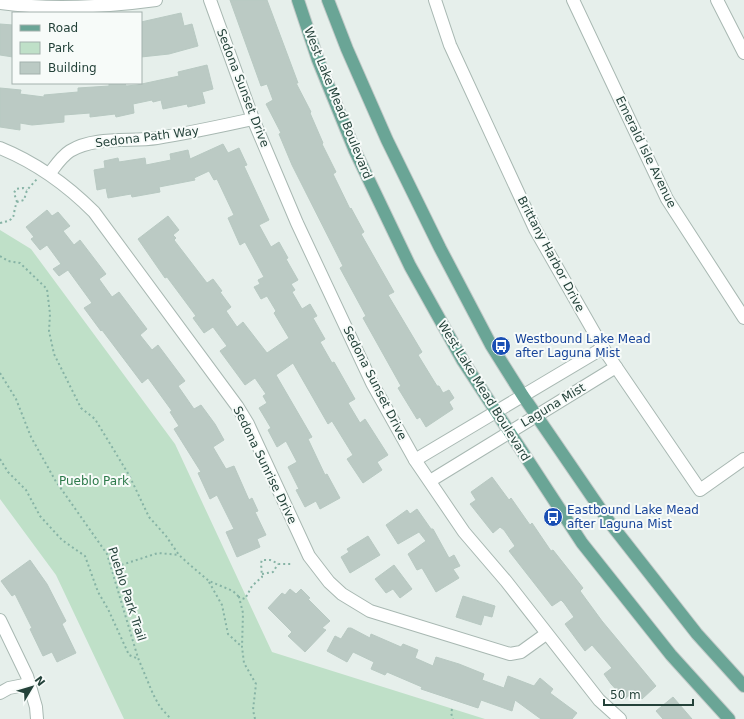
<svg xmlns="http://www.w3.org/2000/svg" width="744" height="719" font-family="'DejaVu Sans',sans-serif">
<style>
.green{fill:#bfe0c8}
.building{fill:#bbcac4;stroke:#b8c9c2}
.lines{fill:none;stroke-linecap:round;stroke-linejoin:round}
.minor-casing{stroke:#a8b8b2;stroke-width:14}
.major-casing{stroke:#c2cac8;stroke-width:14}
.path{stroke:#86b3a5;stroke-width:2;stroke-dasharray:2 3;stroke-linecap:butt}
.minor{stroke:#fff;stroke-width:12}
.major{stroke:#6aa596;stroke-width:12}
.labels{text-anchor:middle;stroke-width:4;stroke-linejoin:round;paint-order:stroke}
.street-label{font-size:12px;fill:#24423a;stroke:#f7fbf9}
.transit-label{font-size:12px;fill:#164399;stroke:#f7fbf9;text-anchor:start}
.park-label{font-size:12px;fill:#2d7a4b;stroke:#f7fbf9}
</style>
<rect width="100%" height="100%" fill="#e6efeb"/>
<path class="green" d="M0,230L31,249L175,444L272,652L485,719H124L56,575L0,499Z"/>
<g class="building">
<path d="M230,0H267L298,83H296L311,112L310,113L323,143L322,144L336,172L333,174L350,209L351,208L364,232L361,234L394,292L388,295L422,352L418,355L437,386H439L443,393L449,390L454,398L449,402L453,409L426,427L420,417L417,419L398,388L401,386L363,318L366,316L340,268L343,266L292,165L279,134L281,133L266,104L273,100L267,84L261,86Z"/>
<path d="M181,13L184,26L192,24L198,46L169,54L141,57V22Z"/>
<path d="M0,24L13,25V57L0,55Z"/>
<path d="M207,65L213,89L202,92L205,103L188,107L187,104L163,109L161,100L153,102L152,100L133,104L134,113L116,117L115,114L90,117V113L64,115V122L32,125L20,123V130L0,127V88L21,90L20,94L44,97V95L78,92V88L109,86V83H125L126,86L137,85L179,76L178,72Z"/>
<path d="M223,144L228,153L239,148L247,165L244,166L269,220L259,225L271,247L279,242L288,258L286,259L298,280L291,284L295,290L292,292L302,309L310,304L317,316L313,318L325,339L320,342L332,363L334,362L355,399L348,403L360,423L365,419L388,455L377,462L382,470L363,483L347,459L353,455L332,421L328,424L293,363L276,375L312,437L308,439L325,475L327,474L340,498L320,509L316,501L305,507L296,490L299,489L288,467L297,462L286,441L277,447L268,430L271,428L259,408L267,403L263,396L266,394L255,378L245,385L220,351L227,346L213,327L204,333L193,318L196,316L167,277L165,278L138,239L168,216L179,230L173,235L176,238L174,240L207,283L213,279L222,291L220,292L231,307L226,311L237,327L243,322L267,353L289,338L274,313L276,311L267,296L261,299L254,287L260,284L258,280L264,277L245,242L240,245L228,218L234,215L217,179L214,180L209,171L194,178L195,180L159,187L160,192L132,197L131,194L108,198L106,188L97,190L94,170L105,168L104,161L118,158L119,162L145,158L146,165L171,160L170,154L188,150L190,159Z"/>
<path d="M47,210L52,216L58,212L70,226L63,231L74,245L80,240L106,274L99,279L112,297L119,292L147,329L140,335L152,350L158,345L185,381L178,386L194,409L201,405L215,424L224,440L213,447L226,469L234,466L249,500L252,498L258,511L255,512L266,535L257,539L260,547L237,557L226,532L234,529L217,495L210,499L198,473L201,472L174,429L179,426L170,412L172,411L148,378L142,383L102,330L101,331L84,308L92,303L68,270L59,276L53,269L61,264L47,245L40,250L31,239L34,237L26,227Z"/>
<path d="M492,477L509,500L511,498L530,525L532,523L551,551L553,550L572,574L583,588L580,591L602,621L656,686L642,699L635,690L625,699L611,684L604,674L612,668L592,645L585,651L565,624L574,617L564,603L561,600L552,606L509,551L515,546L504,530L500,527L493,533L470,504L476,500L471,492Z"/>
<path d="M417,509L431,529H433L449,558L454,555L460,566L453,569L459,578L436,592L422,568L417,570L408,554L426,541L419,532L398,544L386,525L407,510L410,514Z"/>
<path d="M368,536L380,555L350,573L341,557L349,552L347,549Z"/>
<path d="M30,560L47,584L66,621L62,624L76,653L57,662L52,652L43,656L30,629L32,628L15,594L12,596L1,581Z"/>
<path d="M394,565L412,589L400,598L393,589L386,593L375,579Z"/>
<path d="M290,589L296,594L301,589L310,598L308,599L330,621L322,628L326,630L305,652L288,636L292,632L268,608L282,593L285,595Z"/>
<path d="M463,596L495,606L492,617L484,615L481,625L456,617Z"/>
<path d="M348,628H351L370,638L371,634L401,647L403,644L418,650L415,658L433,666L436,657L459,664L484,674L482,680L504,688L508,676L534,686L540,678L553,689L550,693L577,713L572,719H541L515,700L512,711L481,700L478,708L421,689L422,687L387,672L385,675L371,669L374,662L353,652L347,662L327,651L335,636L341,639Z"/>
<path d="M673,697L692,719H663L656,711Z"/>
</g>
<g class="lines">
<defs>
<g id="minor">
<path d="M210,0L253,119L297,223L372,383L415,460L464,532L506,581L599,700L620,719"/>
<path d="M435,0L450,45L535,229L603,348L700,490L744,459"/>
<path d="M573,0L667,199L744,318"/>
<path d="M717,0L744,53"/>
<path d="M0,3C52,10 105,7 156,0"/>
<path d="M0,148C37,163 66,184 94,212L237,406L248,424L309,556L329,582L342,594L370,611L510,654L521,652L546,634"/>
<path d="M50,173C56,165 62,156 70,151C95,136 130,142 157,138C190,133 221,126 253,119"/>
<path d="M415,460L603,348"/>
<path d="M430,481L616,367"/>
<path d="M0,620L27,676L36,707L37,719"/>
<path d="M0,693L9,688L29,684"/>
</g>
<g id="major">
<path d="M298,0L318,60L355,151L410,266L463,361L582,543L671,655L729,719"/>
<path d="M328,0L347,49L387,140L440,248L491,345L523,396L610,523L697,634L744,686"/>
</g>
</defs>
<use href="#minor" class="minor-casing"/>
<use href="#major" class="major-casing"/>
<g class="path">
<path d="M17,202L14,193L16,189L23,188L27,190"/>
<path d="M0,223C19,219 11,216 17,202L24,200L27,190L37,179"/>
<path d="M0,256L8,261L20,263L47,289L50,314L49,331L54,354L81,408L95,419L129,475L149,517L166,536L179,555L190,565L209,581L233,591L239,597"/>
<path d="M0,373L16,399L31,437L55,480L107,554L138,658L153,694L160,707L171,719"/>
<path d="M0,459L8,472L26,490L40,516L62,540L85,556L98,592L108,609L129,655L139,659"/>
<path d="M112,568L158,553L179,555"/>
<path d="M262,574L273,572L278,564"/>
<path d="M209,582L222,605L228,634L241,646"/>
<path d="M452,709L451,713L453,719"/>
<path d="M255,719L253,710L256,684L244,663L242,647L243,613L239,597L245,599L252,586L262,577L261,563L262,560H270L279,564H293"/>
</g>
<use href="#minor" class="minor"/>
<use href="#major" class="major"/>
</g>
<defs>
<symbol id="bus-disc" viewBox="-11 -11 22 22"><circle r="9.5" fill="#1a4fb4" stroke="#f7fbf9"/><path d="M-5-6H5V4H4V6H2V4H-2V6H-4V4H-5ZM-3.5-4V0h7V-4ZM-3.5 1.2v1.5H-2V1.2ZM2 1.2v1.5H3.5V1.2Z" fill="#fff"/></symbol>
</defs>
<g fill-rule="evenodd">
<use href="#bus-disc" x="490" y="335" width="22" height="22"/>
<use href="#bus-disc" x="542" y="506" width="22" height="22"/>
</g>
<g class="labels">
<g class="street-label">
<text transform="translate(243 88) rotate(69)" y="4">Sedona Sunset Drive</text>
<text transform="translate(338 103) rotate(68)" y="4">West Lake Mead Boulevard</text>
<text transform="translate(147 137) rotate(-7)" y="4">Sedona Path Way</text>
<text transform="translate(646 152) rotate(64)" y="4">Emerald Isle Avenue</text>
<text transform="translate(551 254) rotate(62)" y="4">Brittany Harbor Drive</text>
<text transform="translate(375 383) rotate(63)" y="4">Sedona Sunset Drive</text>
<text transform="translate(484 391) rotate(58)" y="4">West Lake Mead Boulevard</text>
<text transform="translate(553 405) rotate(-31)" y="4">Laguna Mist</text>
<text transform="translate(265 465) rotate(64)" y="4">Sedona Sunrise Drive</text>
<text transform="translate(127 594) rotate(72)" y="4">Pueblo Park Trail</text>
</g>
<g class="transit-label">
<text x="515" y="343">Westbound Lake Mead<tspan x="515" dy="14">after Laguna Mist</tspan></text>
<text x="567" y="514">Eastbound Lake Mead<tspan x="567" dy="14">after Laguna Mist</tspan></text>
</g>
<g class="park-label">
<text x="94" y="485">Pueblo Park</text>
</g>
</g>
<rect x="12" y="12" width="130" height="72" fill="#f7fbf9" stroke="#a3b1ad"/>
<rect x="20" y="25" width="20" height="6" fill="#6aa596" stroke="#a3b1ad"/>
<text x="48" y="32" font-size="12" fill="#24423a">Road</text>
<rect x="20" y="42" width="20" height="12" fill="#bfe0c8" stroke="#a3b1ad"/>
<text x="48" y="52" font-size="12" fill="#24423a">Park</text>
<rect x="20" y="62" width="20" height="12" fill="#bbcac4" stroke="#a3b1ad"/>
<text x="48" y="72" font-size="12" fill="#24423a">Building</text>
<g transform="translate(32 687) rotate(52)" stroke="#f7fbf9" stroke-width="3" paint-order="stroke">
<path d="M0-3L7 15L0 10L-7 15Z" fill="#24423a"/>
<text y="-6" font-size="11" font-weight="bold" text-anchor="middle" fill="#24423a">N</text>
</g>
<path d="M604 699v6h89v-6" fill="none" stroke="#24423a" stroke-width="2"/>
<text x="610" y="699" font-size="12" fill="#24423a" stroke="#f7fbf9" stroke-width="3" paint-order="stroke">50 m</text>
</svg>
